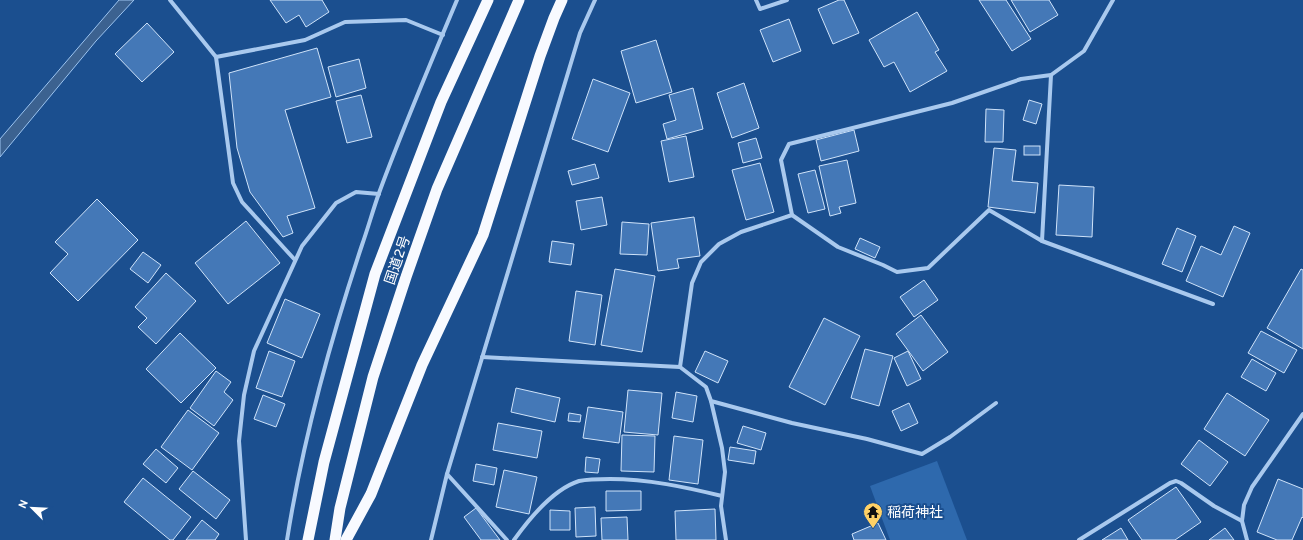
<svg xmlns="http://www.w3.org/2000/svg" width="1303" height="540" font-family="Overpass,'Noto Sans JP',sans-serif">
<style>
.green{fill:#2e69ad}
.water{fill:#3c6290;stroke:#9cc4f0}
.building{fill:#4478b7;stroke:#cfe3fa}
.lines{fill:none;stroke-linecap:round;stroke-linejoin:round}
.minor{stroke:#a9c9ee;stroke-width:4}
.trunk{stroke:#f8faff;stroke-width:11}
.labels{text-anchor:middle;stroke-width:4;stroke-linejoin:round;paint-order:stroke}
.street-label{font-size:14px;fill:#fff;stroke:#1b4f8f}
.poi-label{font-size:14px;fill:#fff;stroke:#1b4f8f;text-anchor:start}
</style>
<rect width="100%" height="100%" fill="#1b4f8f"/>
<path class="green" d="M937,461L967,540H890L870,486Z"/>
<path class="water" d="M119,0H134L96,41L0,157V139Z"/>
<g class="building">
<path d="M270,0H322L329,12L306,27L299,15L286,23Z"/>
<path d="M839,0H844L859,33L833,44L818,9Z"/>
<path d="M979,0H1006L1031,39L1012,51Z"/>
<path d="M1011,0H1049L1058,15L1030,32Z"/>
<path d="M917,12L939,50L935,52L947,71L910,92L894,62L884,67L869,40Z"/>
<path d="M789,19L801,51L773,62L760,30Z"/>
<path d="M147,23L174,52L142,82L115,54Z"/>
<path d="M656,40L672,92L636,103L621,51Z"/>
<path d="M317,48L331,97L285,110L315,208L287,216L293,233L283,237L250,192L237,148L229,73Z"/>
<path d="M359,59L366,88L336,97L328,67Z"/>
<path d="M593,79L630,93L608,152L572,139Z"/>
<path d="M744,83L759,128L732,138L717,93Z"/>
<path d="M693,88L703,129L667,139L663,124L676,120L669,95Z"/>
<path d="M361,95L372,137L347,143L336,101Z"/>
<path d="M1029,100L1042,104L1036,124L1023,120Z"/>
<path d="M986,109L1004,110L1003,142H985Z"/>
<path d="M854,130L859,151L821,161L816,140Z"/>
<path d="M686,136L694,177L669,182L661,141Z"/>
<path d="M756,138L762,158L743,163L738,143Z"/>
<rect x="1024" y="146" width="16" height="9"/>
<path d="M994,148L1016,150L1012,181L1038,183L1035,213L988,207Z"/>
<path d="M847,160L856,203L839,207L841,213L830,216L819,166Z"/>
<path d="M760,163L774,212L746,220L732,170Z"/>
<path d="M595,164L599,178L572,185L568,171Z"/>
<path d="M815,170L825,209L808,213L798,174Z"/>
<path d="M1059,185L1094,187L1092,237L1056,235Z"/>
<path d="M602,197L607,225L581,230L576,201Z"/>
<path d="M97,199L138,240L78,301L50,273L68,254L55,242Z"/>
<path d="M694,217L700,256L677,259L679,268L658,271L651,223Z"/>
<path d="M246,221L280,263L228,304L195,263Z"/>
<path d="M622,222L649,224L647,255L620,254Z"/>
<path d="M1234,226L1250,233L1223,297L1186,281L1201,246L1221,255Z"/>
<path d="M1177,228L1196,236L1182,272L1162,264Z"/>
<path d="M860,238L880,247L875,258L855,249Z"/>
<path d="M552,241L574,244L571,265L549,262Z"/>
<path d="M143,252L161,265L148,283L130,269Z"/>
<path d="M615,269L655,276L642,352L601,345Z"/>
<path d="M1301,269L1303,270V349L1267,328Z"/>
<path d="M166,273L196,301L156,344L138,327L147,318L135,307Z"/>
<path d="M924,280L938,300L914,317L900,297Z"/>
<path d="M576,291L602,295L595,345L569,341Z"/>
<path d="M285,299L320,314L302,358L267,343Z"/>
<path d="M921,315L948,352L923,371L896,334Z"/>
<path d="M824,318L860,336L825,405L789,387Z"/>
<path d="M1261,331L1297,350L1284,373L1248,353Z"/>
<path d="M180,333L216,368L181,403L146,369Z"/>
<path d="M865,349L893,356L879,406L851,398Z"/>
<path d="M269,351L295,361L282,397L256,388Z"/>
<path d="M705,351L728,361L718,383L695,372Z"/>
<path d="M908,351L921,379L907,386L894,358Z"/>
<path d="M1252,359L1276,373L1266,391L1241,377Z"/>
<path d="M216,371L231,382L224,392L233,400L214,426L190,408Z"/>
<path d="M516,388L560,398L555,422L511,412Z"/>
<path d="M628,390L662,393L658,435L624,432Z"/>
<path d="M676,392L697,396L693,422L672,418Z"/>
<path d="M1227,393L1269,420L1245,456L1204,429Z"/>
<path d="M263,395L285,404L276,427L254,419Z"/>
<path d="M909,403L918,423L901,431L892,411Z"/>
<path d="M588,407L623,412L619,443L583,438Z"/>
<path d="M188,410L219,433L192,470L161,447Z"/>
<path d="M569,413L581,415L580,422L568,421Z"/>
<path d="M498,423L542,431L537,458L493,450Z"/>
<path d="M743,426L766,433L761,450L737,443Z"/>
<path d="M622,435L655,436L654,472L621,471Z"/>
<path d="M674,436L703,440L698,484L669,480Z"/>
<path d="M1199,440L1228,462L1210,486L1181,464Z"/>
<path d="M730,447L756,451L754,464L728,460Z"/>
<path d="M156,449L178,468L166,483L143,464Z"/>
<path d="M586,457L600,459L598,473L585,472Z"/>
<path d="M476,464L497,468L494,485L473,481Z"/>
<path d="M504,470L537,477L529,514L496,507Z"/>
<path d="M193,471L230,500L216,519L179,489Z"/>
<path d="M143,478L191,517L173,540H170L124,502Z"/>
<path d="M1278,479L1303,489V518L1302,517L1292,540H1277L1257,532Z"/>
<path d="M1176,487L1201,522L1175,540H1142L1128,520Z"/>
<path d="M606,491H641V510L606,511Z"/>
<path d="M595,507L596,536L576,537L575,508Z"/>
<path d="M476,508L500,540H481L464,517Z"/>
<path d="M715,509L716,540H676L675,511Z"/>
<path d="M550,510L570,511V530H550Z"/>
<path d="M627,517L628,540H602L601,518Z"/>
<path d="M202,520L219,534L215,540H186Z"/>
<path d="M878,523L886,540H854L852,534Z"/>
<path d="M1121,528L1128,540H1102Z"/>
<path d="M1225,528L1234,540H1209Z"/>
</g>
<g class="lines">
<g class="minor">
<path d="M170,0L216,57L305,40L345,22L406,20L443,35"/>
<path d="M756,0L760,9L787,0"/>
<path d="M216,57L233,183L242,202L295,260"/>
<path d="M792,215L838,247L883,265L897,272L928,268L989,210L1042,241L1051,75"/>
<path d="M1042,241L1213,304"/>
<path d="M482,357L680,367L692,283L701,262L719,244L741,232L792,215L781,160L789,144L952,103L1021,79L1051,75L1084,51L1113,0"/>
<path d="M680,367L706,387L711,401L792,423L867,439L922,454L950,437L996,403"/>
<path d="M711,401L722,448L725,472L721,506L726,540"/>
<path d="M447,474L507,540"/>
<path d="M246,540L239,441L244,395L254,351L302,246L336,203L356,192L379,194"/>
<path d="M287,540C303,439 330,341 362,245C368,228 373,210 379,193C403,128 430,64 457,0"/>
<path d="M431,540L447,474L580,33L595,0"/>
<path d="M514,540C529,519 554,489 579,481C589,479 601,479 610,479C648,479 685,487 722,496"/>
<path d="M1079,540L1170,483L1176,481L1181,483L1214,506L1242,521"/>
<path d="M1247,540L1242,521L1244,505L1252,487L1303,414"/>
</g>
<g class="trunk">
<path d="M308,540L324,462L375,274L441,102L488,0"/>
<path d="M335,540L340,508L373,377L406,277L437,189L519,0"/>
<path d="M346,540L371,494L422,365L483,235L540,56L554,18L562,0"/>
</g>
</g>
<defs>
<symbol id="temple-pin" viewBox="-11 -11 22 30"><path d="M0 17L-7.5 6A9.5 9.5 0 1 1 7.5 6Z" fill="#ffd166" stroke="#1b4f8f"/><path d="M0-6L5-2H3V0L6.5 2.5H4V6H1.5V3h-3V6H-4V2.5H-6.5L-3 0V-2H-5Z" fill="#111"/></symbol>
</defs>
<g fill-rule="evenodd">
<use href="#temple-pin" x="862" y="501" width="22" height="30"/>
</g>
<g class="labels">
<g class="street-label">
<text transform="translate(397 260) rotate(-71)" y="5">国道2号</text>
</g>
<g class="poi-label">
<text x="887" y="517">稲荷神社</text>
</g>
</g>
<g transform="translate(32 508) rotate(294)" stroke="#1b4f8f" stroke-width="3" paint-order="stroke">
<path d="M0-3L7 15L0 10L-7 15Z" fill="#ffffff"/>
<text y="-6" font-size="11" font-weight="bold" text-anchor="middle" fill="#ffffff">N</text>
</g>
</svg>
